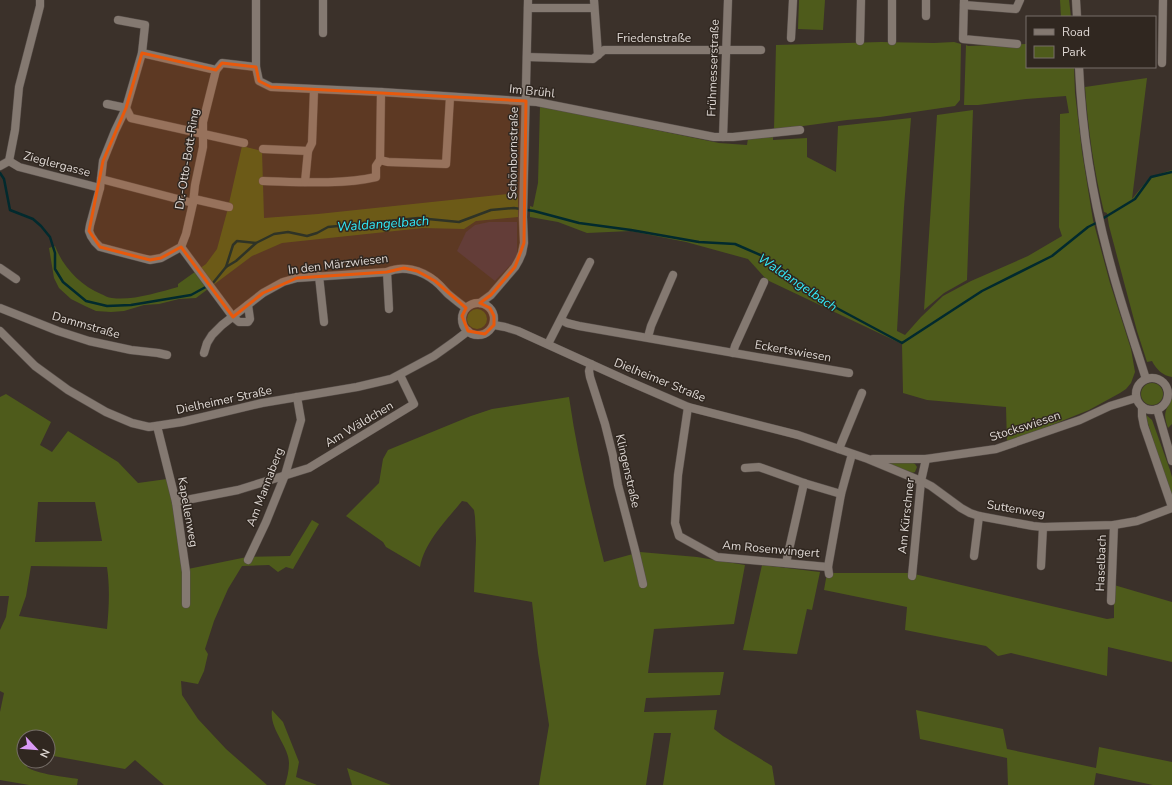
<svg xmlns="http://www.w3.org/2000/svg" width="1172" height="785" font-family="'Nunito Sans',sans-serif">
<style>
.education{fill:#433644}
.green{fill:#4e5b1b;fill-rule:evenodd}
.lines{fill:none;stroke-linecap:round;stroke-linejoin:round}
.stream{stroke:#022a2e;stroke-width:2.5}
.minor-casing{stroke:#574e49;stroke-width:9}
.minor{stroke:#847971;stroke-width:8}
.marked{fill:#e8590c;fill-opacity:0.2;stroke:#e8590c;stroke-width:3;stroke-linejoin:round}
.labels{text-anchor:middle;stroke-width:3;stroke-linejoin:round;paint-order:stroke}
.street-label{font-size:12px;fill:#dfd8d4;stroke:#302720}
.water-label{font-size:13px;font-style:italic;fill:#32eaf7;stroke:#302720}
</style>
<rect width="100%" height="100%" fill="#3b312a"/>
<path class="education" d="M489,222H517V258L495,281L457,251L466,232L475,225Z"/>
<g class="green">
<path d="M799,0H825L823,30L798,29Z"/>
<path d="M1060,0H1069L1071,17H1061Z"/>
<path d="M881,42L934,43L954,42L961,44L960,100L955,106L880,117L847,120L774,130L776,45Z"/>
<path d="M1027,44V67H1074L1075,93L1082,152L1093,220L1110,283L1131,349L1135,372L1131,383L1126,389L1120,393L1089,410L1007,443L1006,407L927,400L903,393L902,344L767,280L748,259L686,242L631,231L587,233L558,222L530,217V206L533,207L538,183L540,106L719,143L747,145L748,138L773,135V140L807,138V157L836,172L838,126L911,118L904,207L897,331L905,335L921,317L943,296L971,281L1028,256L1062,236L1059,227L1060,114L1069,113L1066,96L1026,99L978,105H964L966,45L968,46Z"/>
<path d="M1147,78L1132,199L1150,177L1172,170V377C1163,376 1156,369 1152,361L1147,362L1137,331L1109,226L1107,213L1104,212C1094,171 1088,129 1085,87Z"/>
<path d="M973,110L967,280L944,293L924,310L937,115Z"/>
<path d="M242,146L262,151L264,218L318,214L518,193V217L476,221L464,229L423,228L282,243L252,256L196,298L179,299L159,304L144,305L124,311L111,312L96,311L85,306L71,299L59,288L54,278L49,248L55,246C63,267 80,285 101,294C104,295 108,298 112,298C132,301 159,292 178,287V284L206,264L217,249L227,212Z"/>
<circle cx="477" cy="319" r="10"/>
<circle cx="1152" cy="394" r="11"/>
<path d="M6,394L51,422L40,445L52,452L68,431L118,462L138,483L167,479L175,511L183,570L247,557L290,556L312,520L319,524L293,569L286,567L278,572L269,565L242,566L228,589L214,621L205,649L208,654L204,671L198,684L181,681L182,695L198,719L226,749L267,785H164L135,760L125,769L48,755V737H24V761H27V767C36,774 66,777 78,779L77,785H29L0,780V712L4,693L0,691V630L6,617L9,596H0V397ZM38,502H95L102,541L35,542ZM31,566L107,567C110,588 109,607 107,629L19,616L26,596Z"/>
<path d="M569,397C577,453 590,507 604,562L640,552L697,557L745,565L734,624L654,629L648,673L724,672L720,695L646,698L644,712L717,710L714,729L723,736L772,766L775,785H663L671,733H654L646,785H539L549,725L538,653L532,602L474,592L476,540L475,517L474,510L467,502L462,501C446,521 425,541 420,567L386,547L383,542L346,516L379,483L383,459L388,450L471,416L492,409Z"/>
<path d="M1172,398V424L1168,428C1163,413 1165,412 1172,398Z"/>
<path d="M1145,414L1152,420L1170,470L1172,477V499Z"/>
<path d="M889,462L913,463L915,464L917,467L915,472L912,473L889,464Z"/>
<path d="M762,565L820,572L812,610L807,609L797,654L743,650Z"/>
<path d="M827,573H910L1107,619L1114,618V585L1172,602V662L1108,647L1107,676L1011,653L998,656L986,646L905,630L907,607L824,590Z"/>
<path d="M272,710L283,722L299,762L296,777L317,785H285C287,778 289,771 289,763C289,746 269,729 272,710Z"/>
<path d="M916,710L1003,729L1007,749L1096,768L1099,747L1172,762V785H1153L1096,773L1094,785H1008L1007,758L920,739Z"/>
<path d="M347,768L391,785H352Z"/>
</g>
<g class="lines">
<g class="stream">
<path d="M0,173L4,179L10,210L33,219L41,226L50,237L55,253V269L63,282L86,301L107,306L131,305L191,295L213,283L226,267L236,261L256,243L274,234L288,232L307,236L317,233L328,227L418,218L459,222L491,210L514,208L534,211L579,223L631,230L699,242L735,244L765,257L831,305L902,343L982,291L1052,256L1088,227L1098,222"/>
<path d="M1102,219L1135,199L1151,177L1172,172"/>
<path d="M226,267L233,245L237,241L256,243"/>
</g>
<defs>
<g id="minor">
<path d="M256,0V67L259,81L271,87L381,92L537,102L714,137H733L800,130"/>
<path d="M594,0L598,55"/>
<path d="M964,0L963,39L1017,44"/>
<path d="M1076,0L1077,17"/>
<path d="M964,5L1016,9L1020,0"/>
<path d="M528,8H594"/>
<path d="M926,16V0"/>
<path d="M118,20L145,25L142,53L126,108L115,131L103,161L100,188L90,225L89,231L91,236L95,242L100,247L138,257L150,260L161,258L181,247L186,234L193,203L195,185L203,147V122L216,70"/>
<path d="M323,33V0"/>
<path d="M791,38L793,0"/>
<path d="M860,41L861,0"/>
<path d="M892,41V0"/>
<path d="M142,53L216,70L222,63L256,67"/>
<path d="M527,57L593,59L604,50H761"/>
<path d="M1162,63L1163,0"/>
<path d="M1079,67C1082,134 1093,201 1111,266C1121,304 1134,341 1146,379"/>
<path d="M107,104L126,108L131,118L244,143"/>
<path d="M723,137L728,0"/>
<path d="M263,149L308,151"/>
<path d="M380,160L388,162L446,164L450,97"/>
<path d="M9,161L19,167L100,188"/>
<path d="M0,166L9,161L15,130L19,87L40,6V0"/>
<path d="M101,179L193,203"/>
<path d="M263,181C298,182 342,185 376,177V166L380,160L381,92"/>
<path d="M305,182L308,151L312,143L314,90"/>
<path d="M194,199L229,207"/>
<path d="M181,247L233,317L239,322H248L250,319L248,305"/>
<path d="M0,268L16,279"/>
<path d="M387,272L389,309"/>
<path d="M319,276L324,322"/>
<path d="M480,303L491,295L515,267L519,260L522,253L524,243L523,217L528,0"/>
<circle cx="478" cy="319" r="16"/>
<path d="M0,308L58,331L89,341L131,350L158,353L167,355"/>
<path d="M561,320L567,323L579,326L849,373"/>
<path d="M494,325L505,327L518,331L628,381L688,407L798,435L868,459L921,481L931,486L961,508L970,513L979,516L1033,526L1043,527L1114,525L1137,521L1172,508"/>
<path d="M0,331L35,366L68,390L106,412L132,423L149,427L182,422L262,403L357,387L391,379L434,356L455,341L468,331"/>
<path d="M648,337L651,326L673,275"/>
<path d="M548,344L590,262"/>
<path d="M204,353L207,343L212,335L222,325L263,293L283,282L297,278L387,272C403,265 421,270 435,281C440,285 444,290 448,294C454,299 460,304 466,308"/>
<path d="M733,353L735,346L764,282"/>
<path d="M591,364L589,371L590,377L605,424L613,456L618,485L635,550L643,584"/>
<circle cx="1152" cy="394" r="16"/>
<path d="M688,407L678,475L675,523L679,536L717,557L828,567"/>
<path d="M1142,407V416L1144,426L1172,507"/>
<path d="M1157,409L1172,461"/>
<path d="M157,426L176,502L186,572V604"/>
<path d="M839,449L862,393"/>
<path d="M873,459H926L996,449L1080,420L1110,406L1136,398"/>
<path d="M745,468L759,467L804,483L841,494"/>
<path d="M176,502L238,490L309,468L414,404L400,375"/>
<path d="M974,556L979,516"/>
<path d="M248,560L266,522L285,475L301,420L297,397"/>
<path d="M786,563L804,483"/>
<path d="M1041,566L1043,527"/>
<path d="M829,574L828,567L841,494L852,454"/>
<path d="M912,576L921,481L926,459"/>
<path d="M1111,601L1114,525"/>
</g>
</defs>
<use href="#minor" class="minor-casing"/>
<use href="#minor" class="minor"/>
</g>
<path class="marked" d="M142,53L216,70L222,63L256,67L259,81L271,87L526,101L524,243L515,267L491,295L480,303L490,308L494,316V325L485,334L468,331L462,316L466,308L435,281L417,271L404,268L387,272L297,278L263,293L233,317L181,247L161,258L150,260L100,247L89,231L103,161L126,108Z"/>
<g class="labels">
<g class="street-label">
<text x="654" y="42">Friedenstraße</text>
<text transform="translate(713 68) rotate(-88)" y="4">Frühmesserstraße</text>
<text transform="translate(532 91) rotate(6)" y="4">Im Brühl</text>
<text transform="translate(513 153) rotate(-89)" y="4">Schönbornstraße</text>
<text transform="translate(187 159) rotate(-81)" y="4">Dr.-Otto-Bott-Ring</text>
<text transform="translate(57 164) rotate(15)" y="4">Zieglergasse</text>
<text transform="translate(338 264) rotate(-7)" y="4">In den Märzwiesen</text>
<text transform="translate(86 325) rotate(16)" y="4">Dammstraße</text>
<text transform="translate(793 351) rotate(10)" y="4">Eckertswiesen</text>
<text transform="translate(660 380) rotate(22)" y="4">Dielheimer Straße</text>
<text transform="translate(224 400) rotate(-12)" y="4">Dielheimer Straße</text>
<text transform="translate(359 424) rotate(-31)" y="4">Am Wäldchen</text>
<text transform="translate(1025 426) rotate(-18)" y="4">Stockswiesen</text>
<text transform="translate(628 471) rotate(77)" y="4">Klingenstraße</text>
<text transform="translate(265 487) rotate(-69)" y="4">Am Mannaberg</text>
<text transform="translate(1016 509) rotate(9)" y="4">Suttenweg</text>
<text transform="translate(188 512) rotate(80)" y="4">Kapellenweg</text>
<text transform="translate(906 516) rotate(-84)" y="4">Am Kürschner</text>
<text transform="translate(771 549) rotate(5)" y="4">Am Rosenwingert</text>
<text transform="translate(1101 563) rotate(-88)" y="4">Haselbach</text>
</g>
<g class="water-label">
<text transform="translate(383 223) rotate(-4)" y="5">Waldangelbach</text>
<text transform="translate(798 282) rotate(34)" y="5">Waldangelbach</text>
</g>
</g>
<rect x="1026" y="16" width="130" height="52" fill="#302720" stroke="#766e68"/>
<rect x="1034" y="29" width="20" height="6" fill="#847971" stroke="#766e68"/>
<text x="1062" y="36" font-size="12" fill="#dfd8d4">Road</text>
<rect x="1034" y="46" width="20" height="12" fill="#4e5b1b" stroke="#766e68"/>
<text x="1062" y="56" font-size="12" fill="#dfd8d4">Park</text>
<g transform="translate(36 749) rotate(116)"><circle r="19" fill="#302720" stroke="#766e68"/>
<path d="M0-3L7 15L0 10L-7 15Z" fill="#da9af6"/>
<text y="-6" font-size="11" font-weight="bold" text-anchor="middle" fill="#dfd8d4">N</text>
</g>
</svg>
